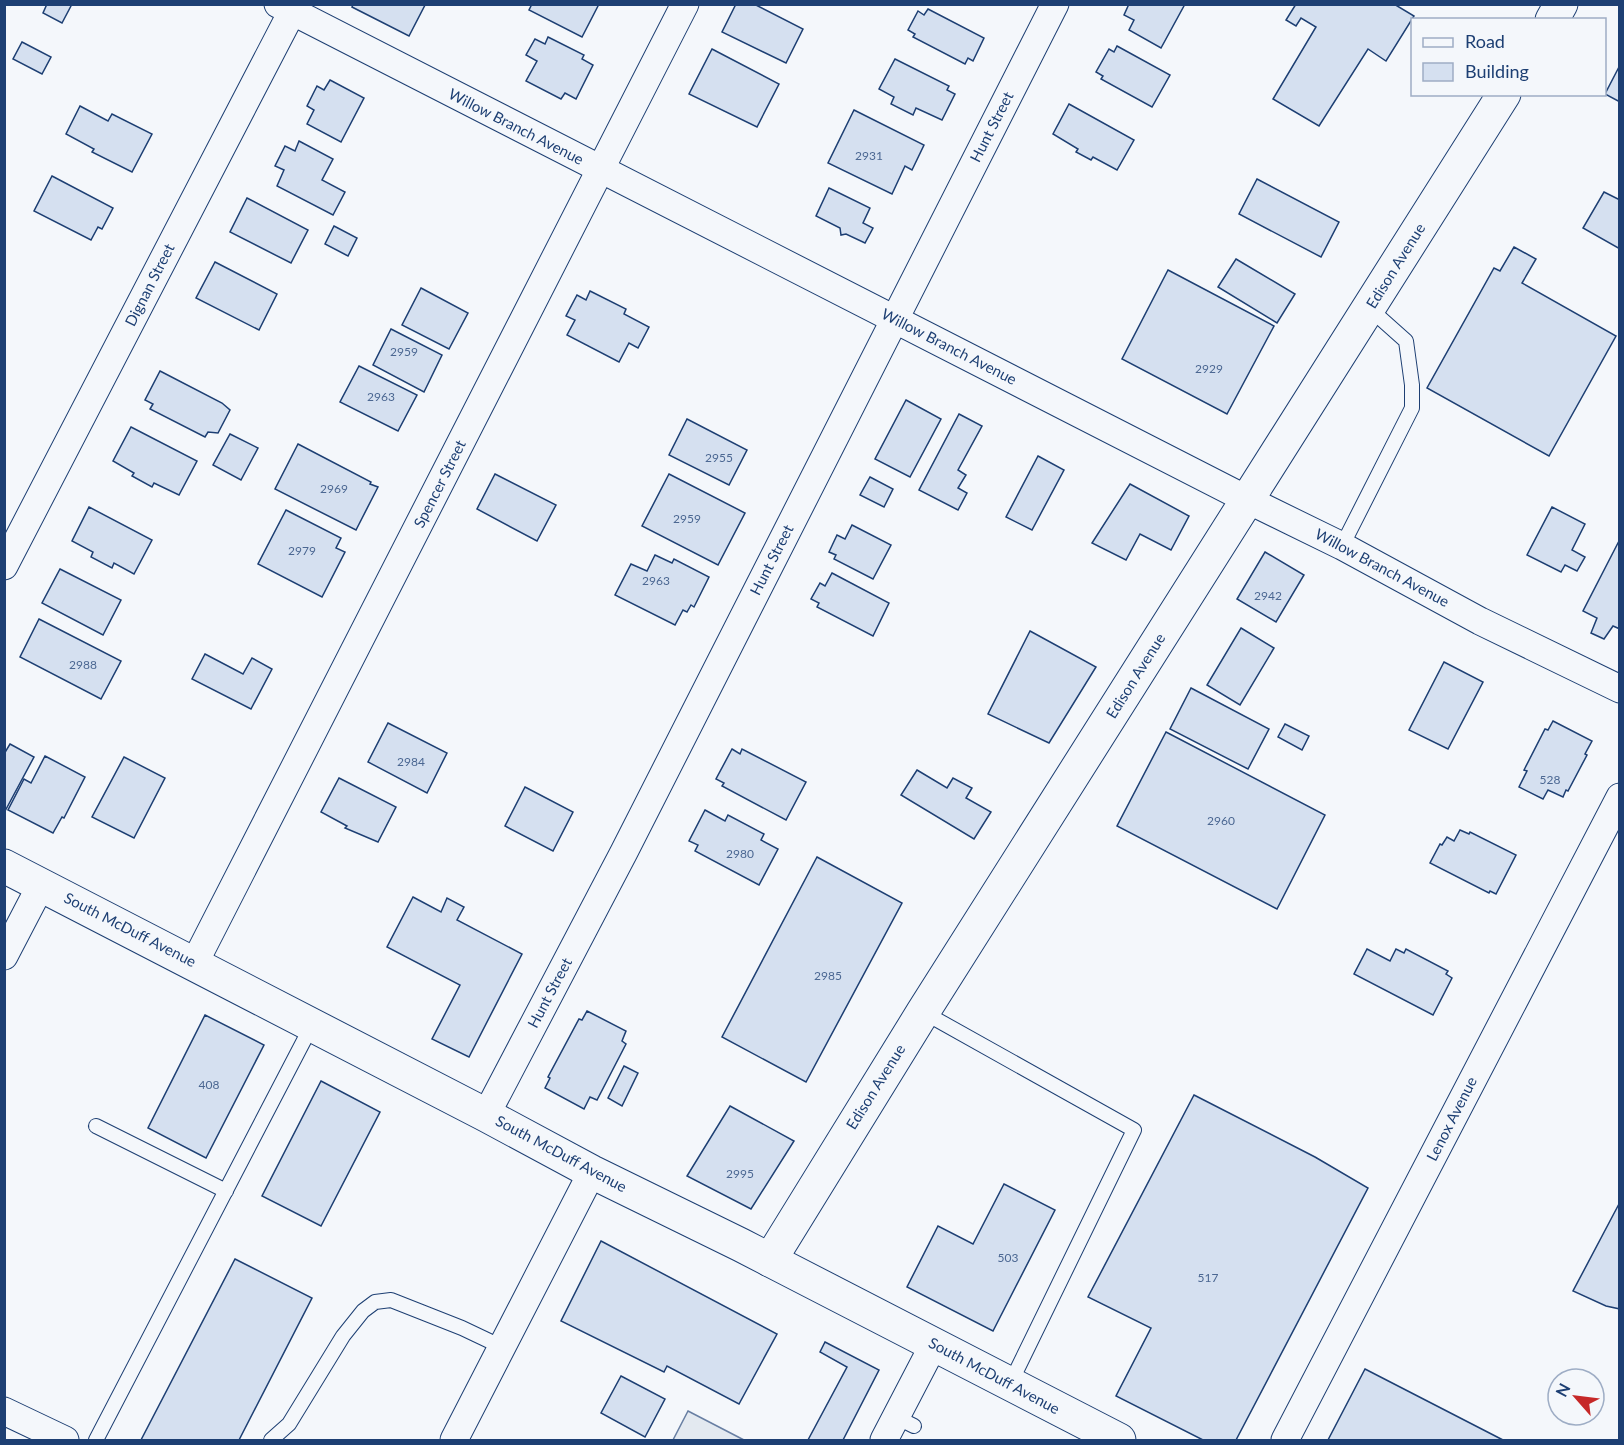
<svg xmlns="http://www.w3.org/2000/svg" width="1624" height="1445" font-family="Lato,sans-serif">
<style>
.green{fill:#e3e9f0;stroke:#687fa3;stroke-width:1.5}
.building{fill:#d5e0f0;stroke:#1d3f73;stroke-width:1.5}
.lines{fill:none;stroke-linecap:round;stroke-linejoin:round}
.service-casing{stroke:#1d3f73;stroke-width:16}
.minor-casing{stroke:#1d3f73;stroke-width:29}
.secondary-casing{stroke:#1d3f73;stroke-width:35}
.service{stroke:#f4f7fb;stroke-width:14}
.minor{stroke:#f4f7fb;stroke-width:27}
.secondary{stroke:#f4f7fb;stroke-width:33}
.labels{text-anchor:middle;stroke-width:4.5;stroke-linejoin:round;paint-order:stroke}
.number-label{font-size:12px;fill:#4b6792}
.street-label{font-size:15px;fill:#1d3f73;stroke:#f4f7fb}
</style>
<rect width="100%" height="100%" fill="#f4f7fb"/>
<path class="green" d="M688,1411L744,1440H673Z"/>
<g class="building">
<path d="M47,4H72L62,23L43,13Z"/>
<path d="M353,4H425V5L409,36L352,7Z"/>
<path d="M532,4H599L582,37L529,10Z"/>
<path d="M736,4H754L803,29L786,63L722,32Z"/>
<path d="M1129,4H1185L1161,48L1129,30L1134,20L1124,15Z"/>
<path d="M1296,4H1394L1414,16L1386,61L1368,49L1319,126L1273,99L1316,27L1301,18L1296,26L1286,20Z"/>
<path d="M928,9L984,38L973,61L968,58L965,64L913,37L915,34L908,30L918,11L924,15Z"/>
<path d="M548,37L584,55L582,59L593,65L576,99L565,93L561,99L526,81L537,61L526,55L535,39L545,44Z"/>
<path d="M22,42L51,57L42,74L13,59Z"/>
<path d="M1117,46L1170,75L1152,107L1101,79L1103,76L1096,72L1109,49L1114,52Z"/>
<path d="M712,49L779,84L757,127L689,94Z"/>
<path d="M895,59L949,86L947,90L955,94L942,120L916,108L913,115L891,104L894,97L879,89Z"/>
<path d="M1620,65V102L1605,94Z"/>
<path d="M330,80L364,98L341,142L307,124L314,110L307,106L317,86L324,90Z"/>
<path d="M1069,104L1134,140L1117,170L1093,157L1091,160L1076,152L1078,149L1053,134Z"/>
<path d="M80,106L108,121L112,114L152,134L132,172L92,152L94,149L66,134Z"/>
<path d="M854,110L924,145L912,170L905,166L892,194L828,163Z"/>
<path d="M299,141L333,159L322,180L345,192L333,215L277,186L284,170L275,166L285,146L295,151Z"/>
<path d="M52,176L113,208L102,229L98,227L91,240L34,211Z"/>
<path d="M1257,179L1339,222L1321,257L1239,214Z"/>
<path d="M829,188L870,208L863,223L873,228L865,243L846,234L841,235L840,228L816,216Z"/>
<path d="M1604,192L1620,200V249L1583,228Z"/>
<path d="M247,198L308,230L291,263L230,232Z"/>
<path d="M334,226L357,238L348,256L325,244Z"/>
<path d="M1514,247L1536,259L1522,283L1616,336L1549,456L1427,388L1494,268L1500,271Z"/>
<path d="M1236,259L1295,294L1277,323L1218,287Z"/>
<path d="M215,262L277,294L259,330L196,298Z"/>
<path d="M1168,270L1274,326L1227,414L1122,359Z"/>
<path d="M421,288L468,313L449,349L402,325Z"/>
<path d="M590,291L626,309L624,314L649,327L638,348L629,343L619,362L567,335L575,320L566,316L577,295L586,300Z"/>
<path d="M391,329L442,355L424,392L373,365Z"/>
<path d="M359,366L417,395L398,431L340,402Z"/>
<path d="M160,371L222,403L230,410L218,433L208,432L205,437L150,409L153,404L145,400Z"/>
<path d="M906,400L941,419L910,477L875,459Z"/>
<path d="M959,414L982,426L958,470L966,475L958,488L967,493L958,510L919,490Z"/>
<path d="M687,419L747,450L729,485L669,455Z"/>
<path d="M131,427L197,461L179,495L154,483L152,487L132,476L134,473L113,461Z"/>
<path d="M230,434L258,448L241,480L213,465Z"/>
<path d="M298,444L371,482L370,484L378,487L356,530L275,489Z"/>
<path d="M1038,456L1064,470L1032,530L1006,517Z"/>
<path d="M495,474L556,505L537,541L477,509Z"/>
<path d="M669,474L745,513L718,565L642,526Z"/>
<path d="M870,477L893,489L884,507L860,495Z"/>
<path d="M1130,484L1189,516L1171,550L1140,534L1126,560L1092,543Z"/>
<path d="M89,507L152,540L134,574L114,563L112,568L91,557L93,552L72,541Z"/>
<path d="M1552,507L1585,524L1572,550L1585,557L1577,571L1565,565L1561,572L1527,555Z"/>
<path d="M286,510L341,538L336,548L345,552L322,597L258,564Z"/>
<path d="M852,525L891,545L873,579L834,559L836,555L829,552L837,535L845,539Z"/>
<path d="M1620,539V629L1613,626L1604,639L1591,633L1597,618L1583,611Z"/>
<path d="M1265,552L1304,575L1276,622L1237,599Z"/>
<path d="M655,555L672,563L674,559L709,577L694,607L691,605L687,612L683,610L675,625L615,595L631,564L647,571Z"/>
<path d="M60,569L121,600L103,635L42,603Z"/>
<path d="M832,573L889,603L873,636L817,607L819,603L811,599L820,583L825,586Z"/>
<path d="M39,619L121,661L101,699L20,657Z"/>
<path d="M1241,628L1274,648L1240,705L1207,685Z"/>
<path d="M1030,631L1096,667L1049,743L988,714Z"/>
<path d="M205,654L243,674L252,658L272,669L251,709L192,679Z"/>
<path d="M1444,662L1483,682L1448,749L1409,730Z"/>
<path d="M1191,688L1269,729L1248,769L1170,729Z"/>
<path d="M1553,721L1592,741L1585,754L1587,755L1568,791L1566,790L1563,797L1548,790L1543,799L1519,787L1527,771L1524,770L1545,729L1548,730Z"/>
<path d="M388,723L447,753L427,793L368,762Z"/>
<path d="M1285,724L1309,736L1302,750L1278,737Z"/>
<path d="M1166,732L1325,815L1277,909L1117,826Z"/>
<path d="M10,744L34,757L4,813V754Z"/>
<path d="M732,749L740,754L742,749L806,782L786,820L722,786L724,783L716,779Z"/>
<path d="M45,756L85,777L64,818L62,817L53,833L8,810L24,779L31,783Z"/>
<path d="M124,757L165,778L134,838L92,817Z"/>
<path d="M917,770L947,788L953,778L972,788L966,798L991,812L974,839L901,795Z"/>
<path d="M339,778L396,807L378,842L345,828L347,826L321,812Z"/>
<path d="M525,787L573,812L553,851L505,826Z"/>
<path d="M705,810L725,821L728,815L764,834L761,840L778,849L759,885L695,851L698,845L689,841Z"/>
<path d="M1460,830L1469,834L1470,832L1516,855L1496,894L1490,891L1489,893L1430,863L1440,844L1442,845L1447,837L1454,841Z"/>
<path d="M817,857L902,903L806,1082L722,1037Z"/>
<path d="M413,897L441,912L447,898L464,907L457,920L522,954L469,1057L432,1039L460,985L387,947Z"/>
<path d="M1367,949L1390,961L1396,949L1404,953L1406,949L1448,971L1446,974L1452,978L1433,1015L1354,974Z"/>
<path d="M587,1011L626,1031L622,1041L626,1044L597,1100L590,1097L584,1109L545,1088L550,1078L548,1077L579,1019L582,1020Z"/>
<path d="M205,1015L264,1045L206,1158L148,1128Z"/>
<path d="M624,1066L638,1073L622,1106L608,1098Z"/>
<path d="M321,1081L380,1112L321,1226L262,1196Z"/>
<path d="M1194,1095L1315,1157L1368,1188L1236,1440H1203L1116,1396L1151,1328L1088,1297Z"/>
<path d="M730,1106L794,1141L751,1209L687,1176Z"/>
<path d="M1004,1184L1055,1210L993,1331L907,1287L938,1226L973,1244Z"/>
<path d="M1620,1202V1309L1606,1306L1573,1291Z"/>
<path d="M601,1241L777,1334L739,1404L667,1366L664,1372L561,1321Z"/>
<path d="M235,1259L312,1298L239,1440H141Z"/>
<path d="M825,1342L879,1370L843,1440H808L847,1367L820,1352Z"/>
<path d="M1365,1369L1503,1440H1328Z"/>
<path d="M621,1376L665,1399L645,1437L601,1413Z"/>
</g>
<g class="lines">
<defs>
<g id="service">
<path d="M1342,546L1412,408V385L1406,341L1369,308"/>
<path d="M923,1012L1134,1130L1010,1384"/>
<path d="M96,1126L226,1191"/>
<path d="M896,1417L914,1426"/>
<path d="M96,1440L312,1025"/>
<path d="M271,1440L289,1424L343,1336L363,1311L375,1302L391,1300L462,1328L502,1347"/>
</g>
<g id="minor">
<path d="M278,4L1248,500L1342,546L1480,621L1620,689"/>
<path d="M4,566L296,4"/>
<path d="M4,956L41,885"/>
<path d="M194,964L685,4"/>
<path d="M486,1115L624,852L1055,4"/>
<path d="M4,1411L65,1440"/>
<path d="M454,1440L592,1172"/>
<path d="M884,1440L934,1344"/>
<path d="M1285,1440L1620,797"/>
</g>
<g id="secondary">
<path d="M1552,20L1561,4"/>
<path d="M4,866L486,1115L592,1172L741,1245L1119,1440"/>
<path d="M770,1260L923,1012L1504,94"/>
</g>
</defs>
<use href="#service" class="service-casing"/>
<use href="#minor" class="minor-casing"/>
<use href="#secondary" class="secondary-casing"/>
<use href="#service" class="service"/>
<use href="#minor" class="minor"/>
<use href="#secondary" class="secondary"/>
</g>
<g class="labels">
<g class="number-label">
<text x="869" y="160">2931</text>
<text x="404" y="356">2959</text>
<text x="1209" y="373">2929</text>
<text x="381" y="401">2963</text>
<text x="719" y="462">2955</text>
<text x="334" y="493">2969</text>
<text x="687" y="523">2959</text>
<text x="302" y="555">2979</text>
<text x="656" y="585">2963</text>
<text x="1268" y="600">2942</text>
<text x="83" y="669">2988</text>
<text x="411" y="766">2984</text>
<text x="1550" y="784">528</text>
<text x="1221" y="825">2960</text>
<text x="740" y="858">2980</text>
<text x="828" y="980">2985</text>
<text x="209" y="1089">408</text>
<text x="740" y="1178">2995</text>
<text x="1008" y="1262">503</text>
<text x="1208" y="1282">517</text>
</g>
<g class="street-label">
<text transform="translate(516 127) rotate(27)" y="5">Willow Branch Avenue</text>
<text transform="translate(992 127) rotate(-63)" y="5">Hunt Street</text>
<text transform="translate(1396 266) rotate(-58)" y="5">Edison Avenue</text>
<text transform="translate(150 285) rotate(-63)" y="5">Dignan Street</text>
<text transform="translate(949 347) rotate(27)" y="5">Willow Branch Avenue</text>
<text transform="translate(440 484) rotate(-63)" y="5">Spencer Street</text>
<text transform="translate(772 560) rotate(-63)" y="5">Hunt Street</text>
<text transform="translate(1382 568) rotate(28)" y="5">Willow Branch Avenue</text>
<text transform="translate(1136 676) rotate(-58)" y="5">Edison Avenue</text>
<text transform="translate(130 930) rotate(27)" y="5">South McDuff Avenue</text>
<text transform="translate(550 993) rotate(-62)" y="5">Hunt Street</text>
<text transform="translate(876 1087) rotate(-58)" y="5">Edison Avenue</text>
<text transform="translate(1452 1119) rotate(-63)" y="5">Lenox Avenue</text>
<text transform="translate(561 1154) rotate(28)" y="5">South McDuff Avenue</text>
<text transform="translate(994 1376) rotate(28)" y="5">South McDuff Avenue</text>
</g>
</g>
<rect width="1624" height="1445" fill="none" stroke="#1d3f73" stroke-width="12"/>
<rect x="1411" y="18" width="195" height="78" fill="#f4f7fb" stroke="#9eadc5" stroke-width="1.5"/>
<rect x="1423" y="38" width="30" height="9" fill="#f4f7fb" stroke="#9eadc5" stroke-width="1.5"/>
<text x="1465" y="48" font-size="18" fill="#1d3f73">Road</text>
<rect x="1423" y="63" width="30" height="18" fill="#d5e0f0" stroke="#9eadc5" stroke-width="1.5"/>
<text x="1465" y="78" font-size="18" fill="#1d3f73">Building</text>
<g transform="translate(1576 1397) rotate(298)"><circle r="28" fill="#f4f7fb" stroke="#9eadc5" stroke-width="1.5"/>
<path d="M0-4.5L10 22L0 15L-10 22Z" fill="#c62828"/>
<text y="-9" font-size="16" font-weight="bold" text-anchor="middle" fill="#1d3f73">N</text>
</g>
</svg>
